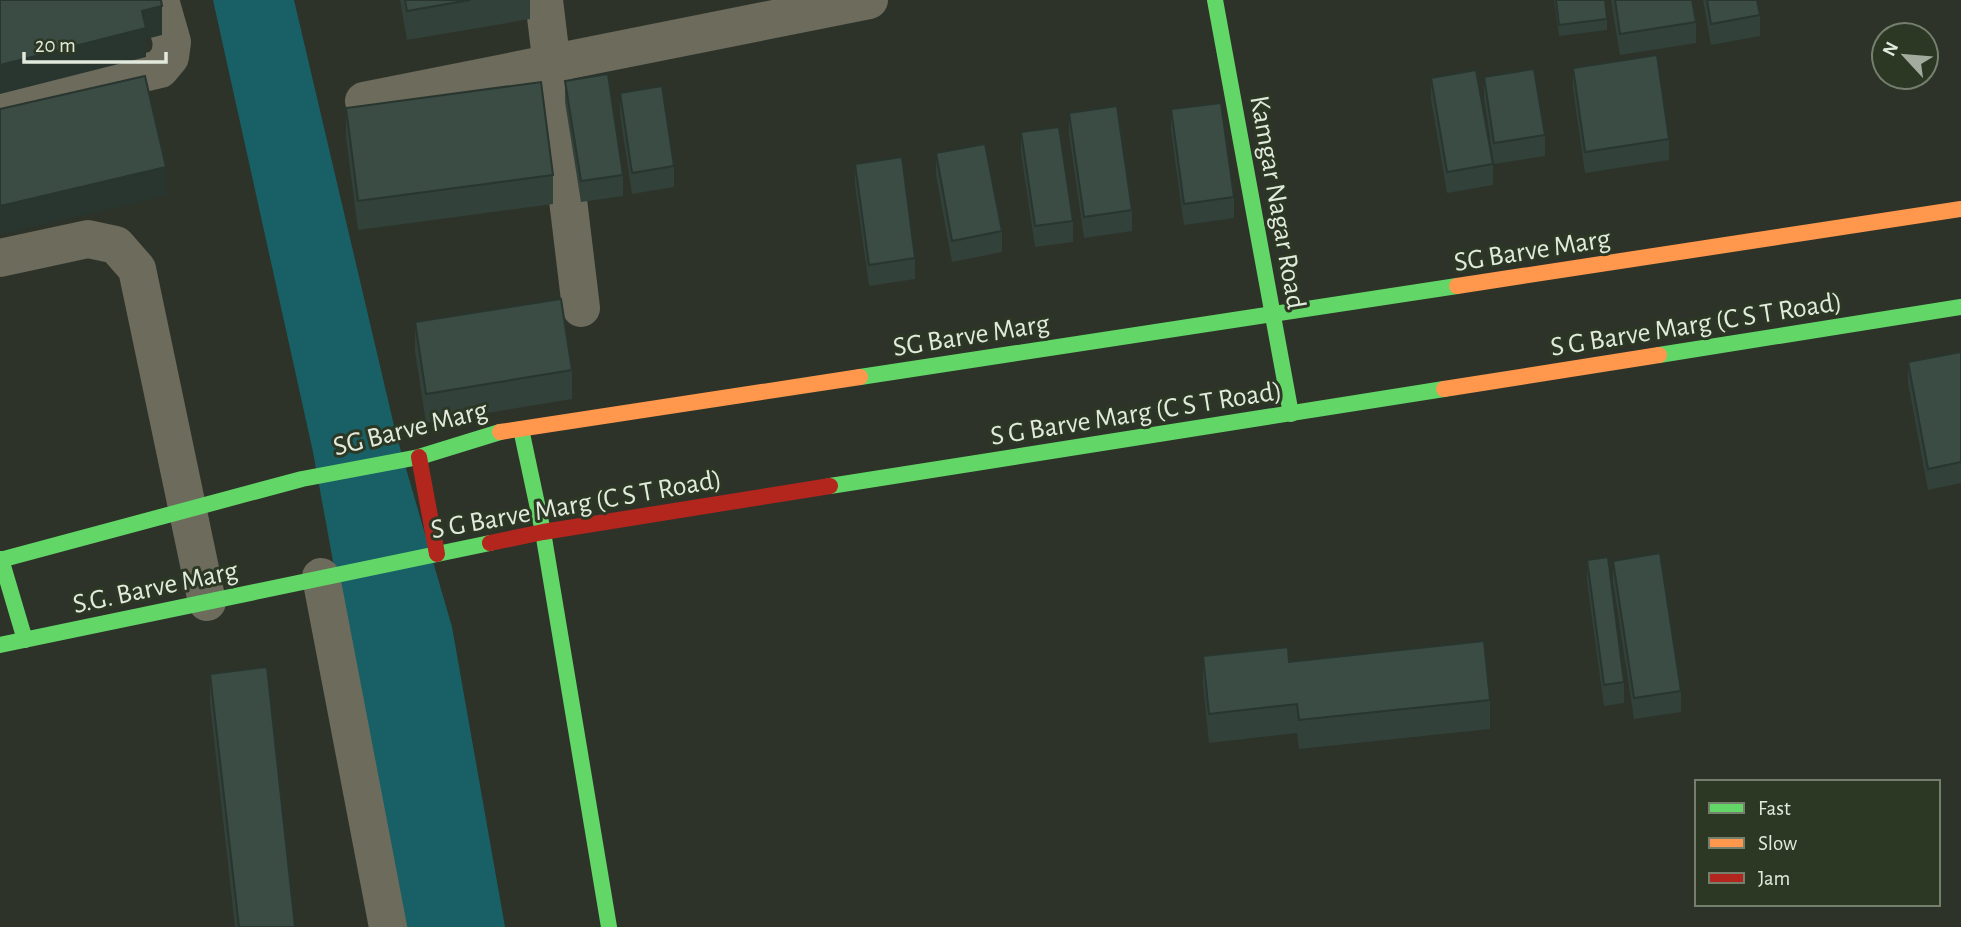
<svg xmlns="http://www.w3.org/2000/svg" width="1961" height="927" font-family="'Alegreya Sans',sans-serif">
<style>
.water{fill:#186065}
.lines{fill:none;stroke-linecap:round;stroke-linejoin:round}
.street{stroke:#6d6b5c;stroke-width:38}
.fast{stroke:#63d668;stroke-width:16}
.slow{stroke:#ff974d;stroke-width:16}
.jam{stroke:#b3261e;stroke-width:16}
.wall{fill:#32413a}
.shaded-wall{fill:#29352f}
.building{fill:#3a4c43;stroke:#29352f;stroke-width:2}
.labels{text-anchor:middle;stroke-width:6;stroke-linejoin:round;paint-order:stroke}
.street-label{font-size:28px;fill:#e2eadd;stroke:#2c3824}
</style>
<rect width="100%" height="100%" fill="#2d3329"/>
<path class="water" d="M213,0H294L396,434L452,627L505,927H400L313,452Z"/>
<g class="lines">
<g class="street">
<path d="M544,0L581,308"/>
<path d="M364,101L869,0"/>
<path d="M0,107L160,69L170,57L172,42L160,0"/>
<path d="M0,258L88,239L116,245L137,269L207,602"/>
<path d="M321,577L388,927"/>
</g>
<g class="fast">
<path d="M1215,0L1291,414"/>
<path d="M1659,355L1961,307"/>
<path d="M860,377L1457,286"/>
<path d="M521,429L543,532L609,927"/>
<path d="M830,486L1444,389"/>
<path d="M1,559L25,640"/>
<path d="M0,560L302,479L419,457L500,432"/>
<path d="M0,645L490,543"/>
</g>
<g class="slow">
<path d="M1457,286L1961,209"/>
<path d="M1444,389L1659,355"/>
<path d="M500,432L860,377"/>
</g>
<g class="jam">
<path d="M419,457L437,554"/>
<path d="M490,543L543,532L830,486"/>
</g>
</g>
<g class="wall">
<path d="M400,0H530V19L407,40Z"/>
<path d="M1554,0H1605L1607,19V30L1559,36Z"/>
<path d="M1611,0H1692L1696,22V43L1620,55Z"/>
<path d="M1703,0H1757L1760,15V36L1711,45Z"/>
<path d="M1573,68L1669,139V160L1585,173L1573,89Z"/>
<path d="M1484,77L1545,135V156L1494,164L1484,98Z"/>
<path d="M1431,78L1493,164V185L1447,193L1431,99Z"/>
<path d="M565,81L623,175V196L581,202L565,102Z"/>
<path d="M620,93L674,166V187L632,194L620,114Z"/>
<path d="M346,108L553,175V204L358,230L346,137Z"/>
<path d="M1171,109L1234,197V218L1184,225L1171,131Z"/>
<path d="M1069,113L1132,210V231L1084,238L1069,134Z"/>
<path d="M1021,132L1073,221V242L1035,247L1021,153Z"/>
<path d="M936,153L1002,231V252L952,262L936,175Z"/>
<path d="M855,164L915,258V279L869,286L855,185Z"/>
<path d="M415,322L572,370V399L426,423L415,351Z"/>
<path d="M1961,352V483L1928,490L1908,383V362Z"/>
<path d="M1587,560L1624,682V703L1604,706L1587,581Z"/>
<path d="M1613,561L1681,691V712L1634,719L1613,582Z"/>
<path d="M1203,656L1289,662L1490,700V729L1299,749L1297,733L1209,743L1203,685Z"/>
<path d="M210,674L295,927H235L210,704Z"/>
</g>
<g class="shaded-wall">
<path d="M162,6V35L146,39V57L0,94V65L142,11Z"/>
<path d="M166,167V196L0,235V206Z"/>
</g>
<g class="building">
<path d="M0,0H161L162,6L142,11L146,28L0,65Z"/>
<path d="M405,0H470L407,11Z"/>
<path d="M1556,0H1605L1607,19L1559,25Z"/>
<path d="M1615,0H1692L1696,22L1620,34Z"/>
<path d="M1707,0H1757L1760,15L1711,24Z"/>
<path d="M1657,55L1669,139L1585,152L1573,68Z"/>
<path d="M1534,69L1545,135L1494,143L1484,77Z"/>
<path d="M1476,70L1493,164L1447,172L1431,78Z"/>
<path d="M608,74L623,175L581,181L565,81Z"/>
<path d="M145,76L166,167L0,206V109Z"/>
<path d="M541,82L553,175L358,201L346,108Z"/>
<path d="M662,86L674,166L632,173L620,93Z"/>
<path d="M1221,103L1234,197L1184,204L1171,109Z"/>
<path d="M1117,106L1132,210L1084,217L1069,113Z"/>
<path d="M1059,127L1073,221L1035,226L1021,132Z"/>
<path d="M985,144L1002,231L952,241L936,153Z"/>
<path d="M902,157L915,258L869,265L855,164Z"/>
<path d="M561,299L572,370L426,394L415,322Z"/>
<path d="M1961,352V462L1928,469L1908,362Z"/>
<path d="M1660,553L1681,691L1634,698L1613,561Z"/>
<path d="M1608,557L1624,682L1604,685L1587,560Z"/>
<path d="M1484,641L1490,700L1299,720L1297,704L1209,714L1203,656L1288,647L1289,662Z"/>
<path d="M267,667L295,927H239L210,674Z"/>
</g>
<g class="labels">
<g class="street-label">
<text transform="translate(1279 202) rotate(80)" y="10">Kamgar Nagar Road</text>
<text transform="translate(1532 249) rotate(-9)" y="10">SG Barve Marg</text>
<text transform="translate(1696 323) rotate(-9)" y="10">S G Barve Marg (C S T Road)</text>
<text transform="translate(971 334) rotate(-9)" y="10">SG Barve Marg</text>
<text transform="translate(1136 412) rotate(-9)" y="10">S G Barve Marg (C S T Road)</text>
<text transform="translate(410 427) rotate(-14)" y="10">SG Barve Marg</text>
<text transform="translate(576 503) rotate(-10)" y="10">S G Barve Marg (C S T Road)</text>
<text transform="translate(155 586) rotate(-12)" y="10">S.G. Barve Marg</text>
</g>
</g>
<rect x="1695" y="780" width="245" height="126" fill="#2c3824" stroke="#757f6e" stroke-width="2"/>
<rect x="1709" y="803" width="35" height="10" fill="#63d668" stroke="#757f6e" stroke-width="2"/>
<text x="1758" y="815" font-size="21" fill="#e2eadd">Fast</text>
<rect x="1709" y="838" width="35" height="10" fill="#ff974d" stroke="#757f6e" stroke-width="2"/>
<text x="1758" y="850" font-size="21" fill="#e2eadd">Slow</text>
<rect x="1709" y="873" width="35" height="10" fill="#b3261e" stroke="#757f6e" stroke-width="2"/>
<text x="1758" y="885" font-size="21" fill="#e2eadd">Jam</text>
<g transform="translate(1905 56) rotate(296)"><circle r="33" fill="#2c3824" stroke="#757f6e" stroke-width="2"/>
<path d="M0-5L12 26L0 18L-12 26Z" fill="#a3aa9e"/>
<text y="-10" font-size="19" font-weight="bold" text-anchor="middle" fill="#e2eadd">N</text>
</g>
<path d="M24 52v10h142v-10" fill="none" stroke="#e2eadd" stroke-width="3.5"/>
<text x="35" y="52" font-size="21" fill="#e2eadd" stroke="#2c3824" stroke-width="5" paint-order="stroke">20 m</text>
</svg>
